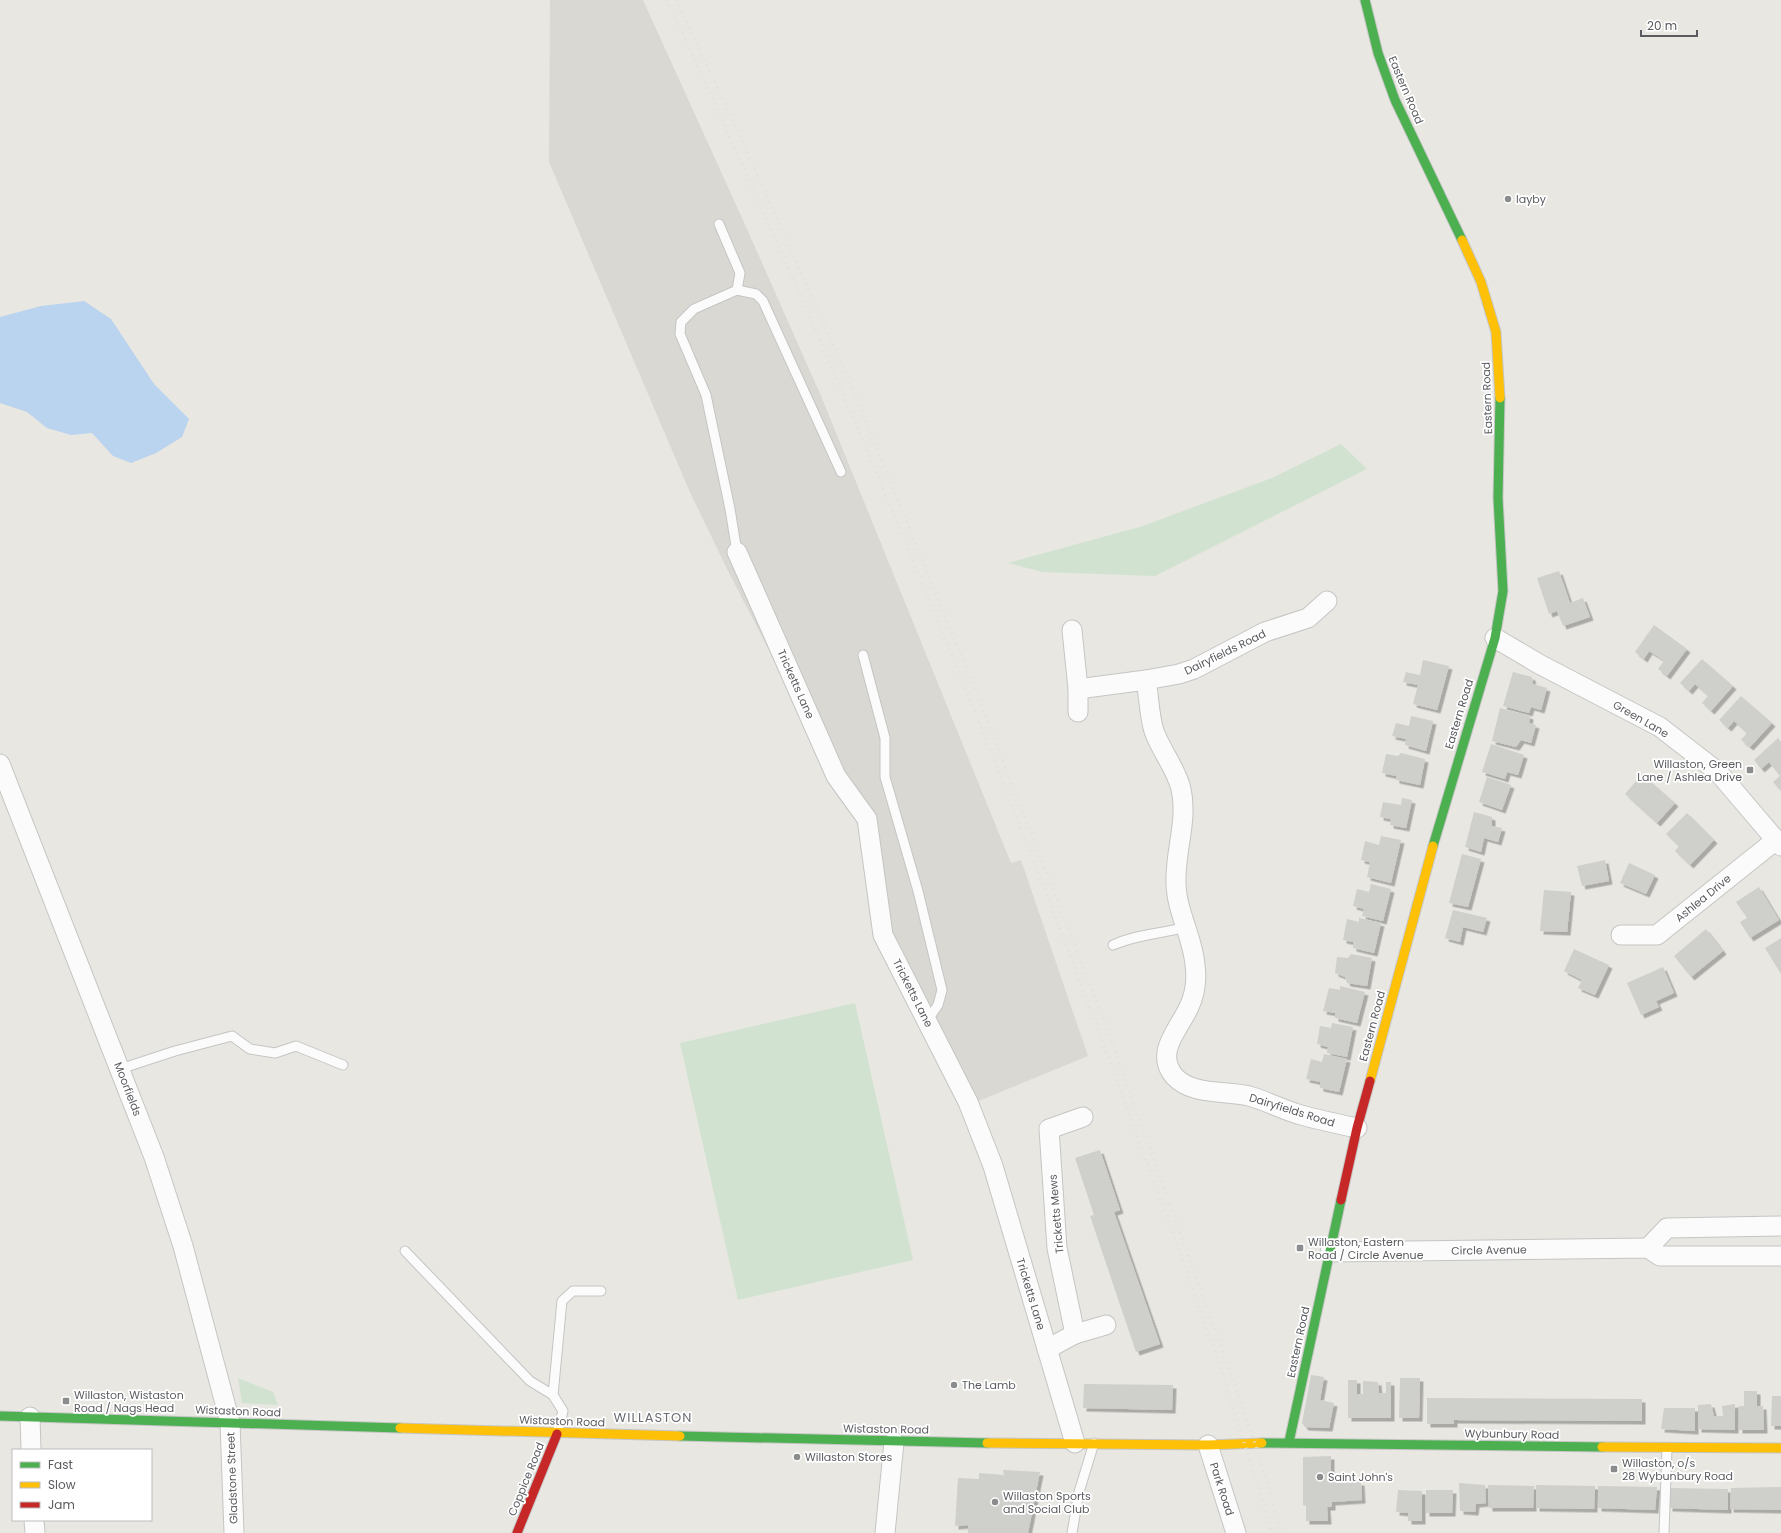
<svg xmlns="http://www.w3.org/2000/svg" width="1781" height="1533" font-family="Poppins,sans-serif">
<style>
.industrial{fill:#d9d8d3}
.green{fill:#d1e3d0}
.water{fill:#bad3ee}
.building{fill:#cfcfcb;filter:url(#shadow)}
.lines{fill:none;stroke-linecap:round;stroke-linejoin:round}
.lane-casing{stroke:#c5c5c4;stroke-width:11}
.street-casing{stroke:#c5c5c4;stroke-width:21}
.fast-casing{stroke:#c5c6c5;stroke-width:11}
.slow-casing{stroke:#c5c6c5;stroke-width:11}
.jam-casing{stroke:#c5c6c5;stroke-width:11}
.lane{stroke:#fcfbfb;stroke-width:9}
.street{stroke:#fcfbfb;stroke-width:19}
.fast{stroke:#4caf50;stroke-width:9}
.slow{stroke:#ffc107;stroke-width:9}
.jam{stroke:#c62828;stroke-width:9}
.rail{stroke:#e0e1e0;stroke-width:3;stroke-dasharray:1 5;stroke-linecap:butt}
.poi-dot{fill:#8b8c8d;stroke:#fff;stroke-width:1.5}
.labels{text-anchor:middle;stroke-width:3.5;stroke-linejoin:round;paint-order:stroke}
.street-label{font-size:11px;fill:#595b5f;stroke:#fff}
.poi-label{font-size:11px;fill:#595b5f;stroke:#fff;text-anchor:start}
.quarter-label{font-size:13px;letter-spacing:1px;fill:#6a6d71;stroke:#fff}
</style>
<defs>
<filter id="shadow"><feDropShadow dx="3.5" dy="3.5" stdDeviation="0" flood-color="#0004"/></filter>
</defs>
<rect width="100%" height="100%" fill="#e8e7e2"/>
<path class="industrial" d="M550,0H643L747,229L821,396L1011,863L1021,860L1088,1056L976,1102L893,945L874,821L775,662L727,569L689,490L549,162Z"/>
<g class="green">
<path d="M1341,444L1367,469L1155,576L1042,572L1008,563L1143,526L1272,478Z"/>
<path d="M855,1003L913,1260L738,1300L680,1043Z"/>
<path d="M238,1378L273,1392L278,1405L242,1403Z"/>
</g>
<path class="water" d="M84,301L111,319L154,384L189,419L182,437L156,453L131,463L113,456L92,433L71,435L47,428L27,412L0,403V317L41,306Z"/>
<g class="building">
<path d="M1559,571L1570,603L1583,598L1590,617L1563,626L1557,611L1549,614L1537,578Z"/>
<path d="M1654,625L1687,649L1667,676L1658,669L1664,661L1657,656L1649,651L1644,659L1635,652Z"/>
<path d="M1702,659L1733,686L1711,711L1702,703L1708,696L1702,690L1695,684L1689,691L1680,683Z"/>
<path d="M1423,660L1449,666L1437,710L1413,704L1418,685L1403,682L1406,672L1420,675Z"/>
<path d="M1513,672L1532,677L1533,684L1547,688L1541,710L1531,707L1529,713L1503,706Z"/>
<path d="M1741,696L1772,723L1750,747L1741,740L1747,733L1734,721L1728,728L1719,720Z"/>
<path d="M1500,708L1530,716L1529,723L1536,725L1531,743L1521,740L1516,747L1492,741Z"/>
<path d="M1411,716L1433,721L1426,751L1405,745L1406,739L1392,736L1396,723L1409,726Z"/>
<path d="M1778,738L1781,742V791L1773,782L1780,776L1769,762L1761,769L1754,760Z"/>
<path d="M1491,744L1524,755L1518,775L1507,772L1505,779L1482,772Z"/>
<path d="M1401,753L1425,759L1420,785L1396,780V776L1382,773L1386,754L1398,756Z"/>
<path d="M1642,774L1675,803L1657,823L1625,794Z"/>
<path d="M1487,777L1511,785L1502,810L1479,802Z"/>
<path d="M1402,798L1412,800L1406,828L1390,825L1391,819L1380,817L1383,802L1401,805Z"/>
<path d="M1474,812L1492,817V826L1502,828L1498,842L1484,838L1481,852L1465,847Z"/>
<path d="M1687,813L1714,840L1690,865L1675,851L1679,846L1666,834Z"/>
<path d="M1381,836L1401,840L1391,883L1367,877L1370,862L1361,860L1365,841L1379,845Z"/>
<path d="M1462,854L1481,859L1468,907L1449,903Z"/>
<path d="M1605,860L1609,881L1582,886L1577,866Z"/>
<path d="M1629,863L1655,875L1646,894L1620,883Z"/>
<path d="M1371,884L1391,889L1383,921L1362,916L1364,909L1353,906L1357,889L1369,892Z"/>
<path d="M1759,887L1779,920L1750,938L1740,922L1747,918L1736,902Z"/>
<path d="M1544,890L1571,892L1567,932L1540,931Z"/>
<path d="M1453,910L1487,918L1483,932L1463,927L1460,942L1445,938Z"/>
<path d="M1359,918L1381,923L1374,953L1353,948V942L1343,940L1347,919L1359,922Z"/>
<path d="M1706,929L1723,951L1691,977L1674,956Z"/>
<path d="M1781,938V974L1765,948Z"/>
<path d="M1574,949L1609,965L1595,995L1578,988L1582,980L1564,971Z"/>
<path d="M1351,954L1372,958L1367,986L1347,983L1345,977L1335,973L1337,957L1348,958Z"/>
<path d="M1663,967L1674,993L1656,1001L1659,1007L1641,1015L1627,983Z"/>
<path d="M1340,986L1365,992L1357,1023L1335,1018V1013L1323,1011L1329,988L1340,990Z"/>
<path d="M1332,1023L1353,1027L1347,1057L1327,1053L1328,1047L1317,1044L1320,1026L1331,1028Z"/>
<path d="M1324,1054L1347,1059L1339,1092L1320,1088V1082L1306,1079L1311,1059L1322,1062Z"/>
<path d="M1100,1150L1120,1210L1114,1212L1160,1344L1136,1352L1090,1216L1094,1215L1075,1158Z"/>
<path d="M1311,1375L1324,1377L1320,1400L1334,1403L1329,1428L1305,1427L1302,1423Z"/>
<path d="M1400,1378H1420L1419,1418H1399Z"/>
<path d="M1348,1380H1357V1394H1363V1381L1378,1382L1379,1393H1386V1382H1391V1418H1348Z"/>
<path d="M1084,1384L1173,1385L1172,1410L1083,1408Z"/>
<path d="M1744,1391H1757V1406H1763L1764,1430H1739V1406H1744Z"/>
<path d="M1772,1396H1781V1426H1771Z"/>
<path d="M1427,1398L1642,1399V1421L1454,1420V1424H1427Z"/>
<path d="M1711,1404L1714,1416H1723L1722,1406L1735,1404V1430L1698,1429V1405Z"/>
<path d="M1664,1408H1695V1431L1661,1429Z"/>
<path d="M1331,1456V1483L1361,1482L1362,1500L1332,1502V1507H1327L1328,1521H1306V1506L1303,1505V1457Z"/>
<path d="M1003,1470L1040,1472L1028,1533H968V1525L955,1526L958,1478L979,1479V1473L1004,1475Z"/>
<path d="M1459,1483L1485,1485L1486,1503L1476,1504L1475,1512L1460,1511Z"/>
<path d="M1488,1485L1534,1486L1533,1508H1489Z"/>
<path d="M1536,1485L1595,1486L1594,1509L1536,1508Z"/>
<path d="M1598,1486L1657,1487L1655,1510L1598,1508Z"/>
<path d="M1781,1487V1510L1730,1509L1731,1488Z"/>
<path d="M1669,1488L1728,1489V1510L1669,1508Z"/>
<path d="M1398,1490L1422,1491V1521H1408V1513L1396,1512Z"/>
<path d="M1426,1490H1453L1452,1513H1426Z"/>
</g>
<g class="lines">
<defs>
<g id="lane">
<path d="M719,224L740,273L737,290L694,309L681,322L680,334L706,395L730,509L737,552"/>
<path d="M737,290L756,294L763,301L841,472"/>
<path d="M863,655L885,738V777L918,891L942,990L938,1005L927,1021"/>
<path d="M1113,945C1137,934 1161,934 1186,927"/>
<path d="M120,1069L175,1051L232,1036L250,1049L275,1053L296,1046L343,1065"/>
<path d="M405,1251L530,1381L553,1395"/>
<path d="M557,1433L563,1411L553,1395L562,1301L573,1291H601"/>
<path d="M1072,1533L1079,1492L1094,1443"/>
<path d="M1664,1533L1667,1448"/>
</g>
<g id="street">
<path d="M737,552L836,776L867,819L883,935L968,1102L993,1166L1075,1443"/>
<path d="M1327,601L1308,618L1265,632L1194,669L1179,674L1146,680C1149,696 1149,715 1154,731C1161,751 1176,768 1181,789C1188,820 1175,851 1176,882C1176,911 1193,937 1195,965C1197,979 1195,994 1189,1007C1180,1028 1154,1052 1174,1076C1192,1096 1225,1090 1249,1096C1267,1101 1283,1110 1301,1115C1319,1120 1338,1124 1357,1128"/>
<path d="M1072,630L1078,689L1146,680"/>
<path d="M1495,638L1539,664L1660,727L1718,772L1781,846"/>
<path d="M1078,689V712"/>
<path d="M0,764L154,1157L183,1246L230,1422L234,1533"/>
<path d="M1621,935H1657L1776,840"/>
<path d="M1648,1248L1667,1228L1781,1226"/>
<path d="M1330,1252L1648,1248L1660,1256H1781"/>
<path d="M1075,1334L1057,1248L1049,1129L1083,1117"/>
<path d="M1047,1349L1075,1334L1106,1325"/>
<path d="M30,1417L31,1450"/>
<path d="M1208,1445L1236,1533"/>
<path d="M34,1520L35,1533"/>
<path d="M885,1533L894,1442"/>
</g>
<g id="fast">
<path d="M1365,0L1378,53L1395,100L1462,240"/>
<path d="M1433,846L1495,638L1503,591L1498,498L1500,398"/>
<path d="M0,1416L400,1428"/>
<path d="M680,1436L987,1443"/>
<path d="M1289,1442L1341,1200"/>
<path d="M1262,1443L1602,1447"/>
</g>
<g id="slow">
<path d="M1462,240L1481,282L1496,332L1500,398"/>
<path d="M1370,1081L1433,846"/>
<path d="M400,1428L680,1436"/>
<path d="M987,1443L1208,1445L1262,1443"/>
<path d="M1602,1447L1781,1448"/>
</g>
<g id="jam">
<path d="M1341,1200L1357,1128L1370,1081"/>
<path d="M517,1533L557,1434"/>
</g>
</defs>
<use href="#lane" class="lane-casing"/>
<use href="#street" class="street-casing"/>
<use href="#fast" class="fast-casing"/>
<use href="#slow" class="slow-casing"/>
<use href="#jam" class="jam-casing"/>
<use href="#lane" class="lane"/>
<use href="#street" class="street"/>
<use href="#fast" class="fast"/>
<use href="#slow" class="slow"/>
<use href="#jam" class="jam"/>
<g class="rail">
<path d="M667,0C873,443 1056,898 1217,1359C1237,1417 1254,1475 1272,1533"/>
<path d="M676,0L739,134L846,373L981,704L1110,1036L1255,1443L1282,1533"/>
</g>
</g>
<g class="poi-dot">
<circle cx="1508" cy="199" r="4"/>
<rect x="1746" y="766" width="8" height="8" rx="2"/>
<rect x="1296" y="1244" width="8" height="8" rx="2"/>
<circle cx="954" cy="1385" r="4"/>
<rect x="62" y="1397" width="8" height="8" rx="2"/>
<circle cx="797" cy="1457" r="4"/>
<rect x="1610" y="1465" width="8" height="8" rx="2"/>
<circle cx="1320" cy="1477" r="4"/>
<circle cx="995" cy="1502" r="4"/>
</g>
<g class="labels">
<g class="street-label">
<text transform="translate(1406 90) rotate(67)" y="4">Eastern Road</text>
<text transform="translate(1487 398) rotate(-92)" y="4">Eastern Road</text>
<text transform="translate(1225 652) rotate(-26)" y="4">Dairyfields Road</text>
<text transform="translate(796 684) rotate(66)" y="4">Tricketts Lane</text>
<text transform="translate(1459 714) rotate(-73)" y="4">Eastern Road</text>
<text transform="translate(1641 719) rotate(30)" y="4">Green Lane</text>
<text transform="translate(1703 898) rotate(-39)" y="4">Ashlea Drive</text>
<text transform="translate(913 993) rotate(63)" y="4">Tricketts Lane</text>
<text transform="translate(1372 1026) rotate(-75)" y="4">Eastern Road</text>
<text transform="translate(128 1089) rotate(69)" y="4">Moorfields</text>
<text transform="translate(1292 1110) rotate(17)" y="4">Dairyfields Road</text>
<text transform="translate(1056 1214) rotate(-95)" y="4">Tricketts Mews</text>
<text transform="translate(1489 1250) rotate(-1)" y="4">Circle Avenue</text>
<text transform="translate(1031 1294) rotate(73)" y="4">Tricketts Lane</text>
<text transform="translate(1298 1342) rotate(-78)" y="4">Eastern Road</text>
<text transform="translate(238 1411) rotate(2)" y="4">Wistaston Road</text>
<text transform="translate(562 1421) rotate(2)" y="4">Wistaston Road</text>
<text transform="translate(886 1429) rotate(1)" y="4">Wistaston Road</text>
<text transform="translate(1512 1434) rotate(1)" y="4">Wybunbury Road</text>
<text transform="translate(232 1478) rotate(-92)" y="4">Gladstone Street</text>
<text transform="translate(526 1479) rotate(-68)" y="4">Coppice Road</text>
<text transform="translate(1222 1489) rotate(72)" y="4">Park Road</text>
</g>
<g class="poi-label">
<text x="1516" y="203">layby</text>
<text x="1742" y="768" text-anchor="end">Willaston, Green<tspan x="1742" dy="13">Lane / Ashlea Drive</tspan></text>
<text x="1308" y="1246">Willaston, Eastern<tspan x="1308" dy="13">Road / Circle Avenue</tspan></text>
<text x="962" y="1389">The Lamb</text>
<text x="74" y="1399">Willaston, Wistaston<tspan x="74" dy="13">Road / Nags Head</tspan></text>
<text x="805" y="1461">Willaston Stores</text>
<text x="1622" y="1467">Willaston, o/s<tspan x="1622" dy="13">28 Wybunbury Road</tspan></text>
<text x="1328" y="1481">Saint John's</text>
<text x="1003" y="1500">Willaston Sports<tspan x="1003" dy="13">and Social Club</tspan></text>
</g>
<g class="quarter-label">
<text x="653" y="1422">WILLASTON</text>
</g>
</g>
<rect x="12" y="1449" width="140" height="72" fill="#ffffff" stroke="#bdbdbf"/>
<rect x="20" y="1462" width="20" height="6" fill="#4caf50" stroke="#bdbdbf"/>
<text x="48" y="1469" font-size="12" fill="#595b5f">Fast</text>
<rect x="20" y="1482" width="20" height="6" fill="#ffc107" stroke="#bdbdbf"/>
<text x="48" y="1489" font-size="12" fill="#595b5f">Slow</text>
<rect x="20" y="1502" width="20" height="6" fill="#c62828" stroke="#bdbdbf"/>
<text x="48" y="1509" font-size="12" fill="#595b5f">Jam</text>
<path d="M1641 30v6h56v-6" fill="none" stroke="#595b5f" stroke-width="2"/>
<text x="1647" y="30" font-size="12" fill="#595b5f" stroke="#ffffff" stroke-width="3" paint-order="stroke">20 m</text>
</svg>
